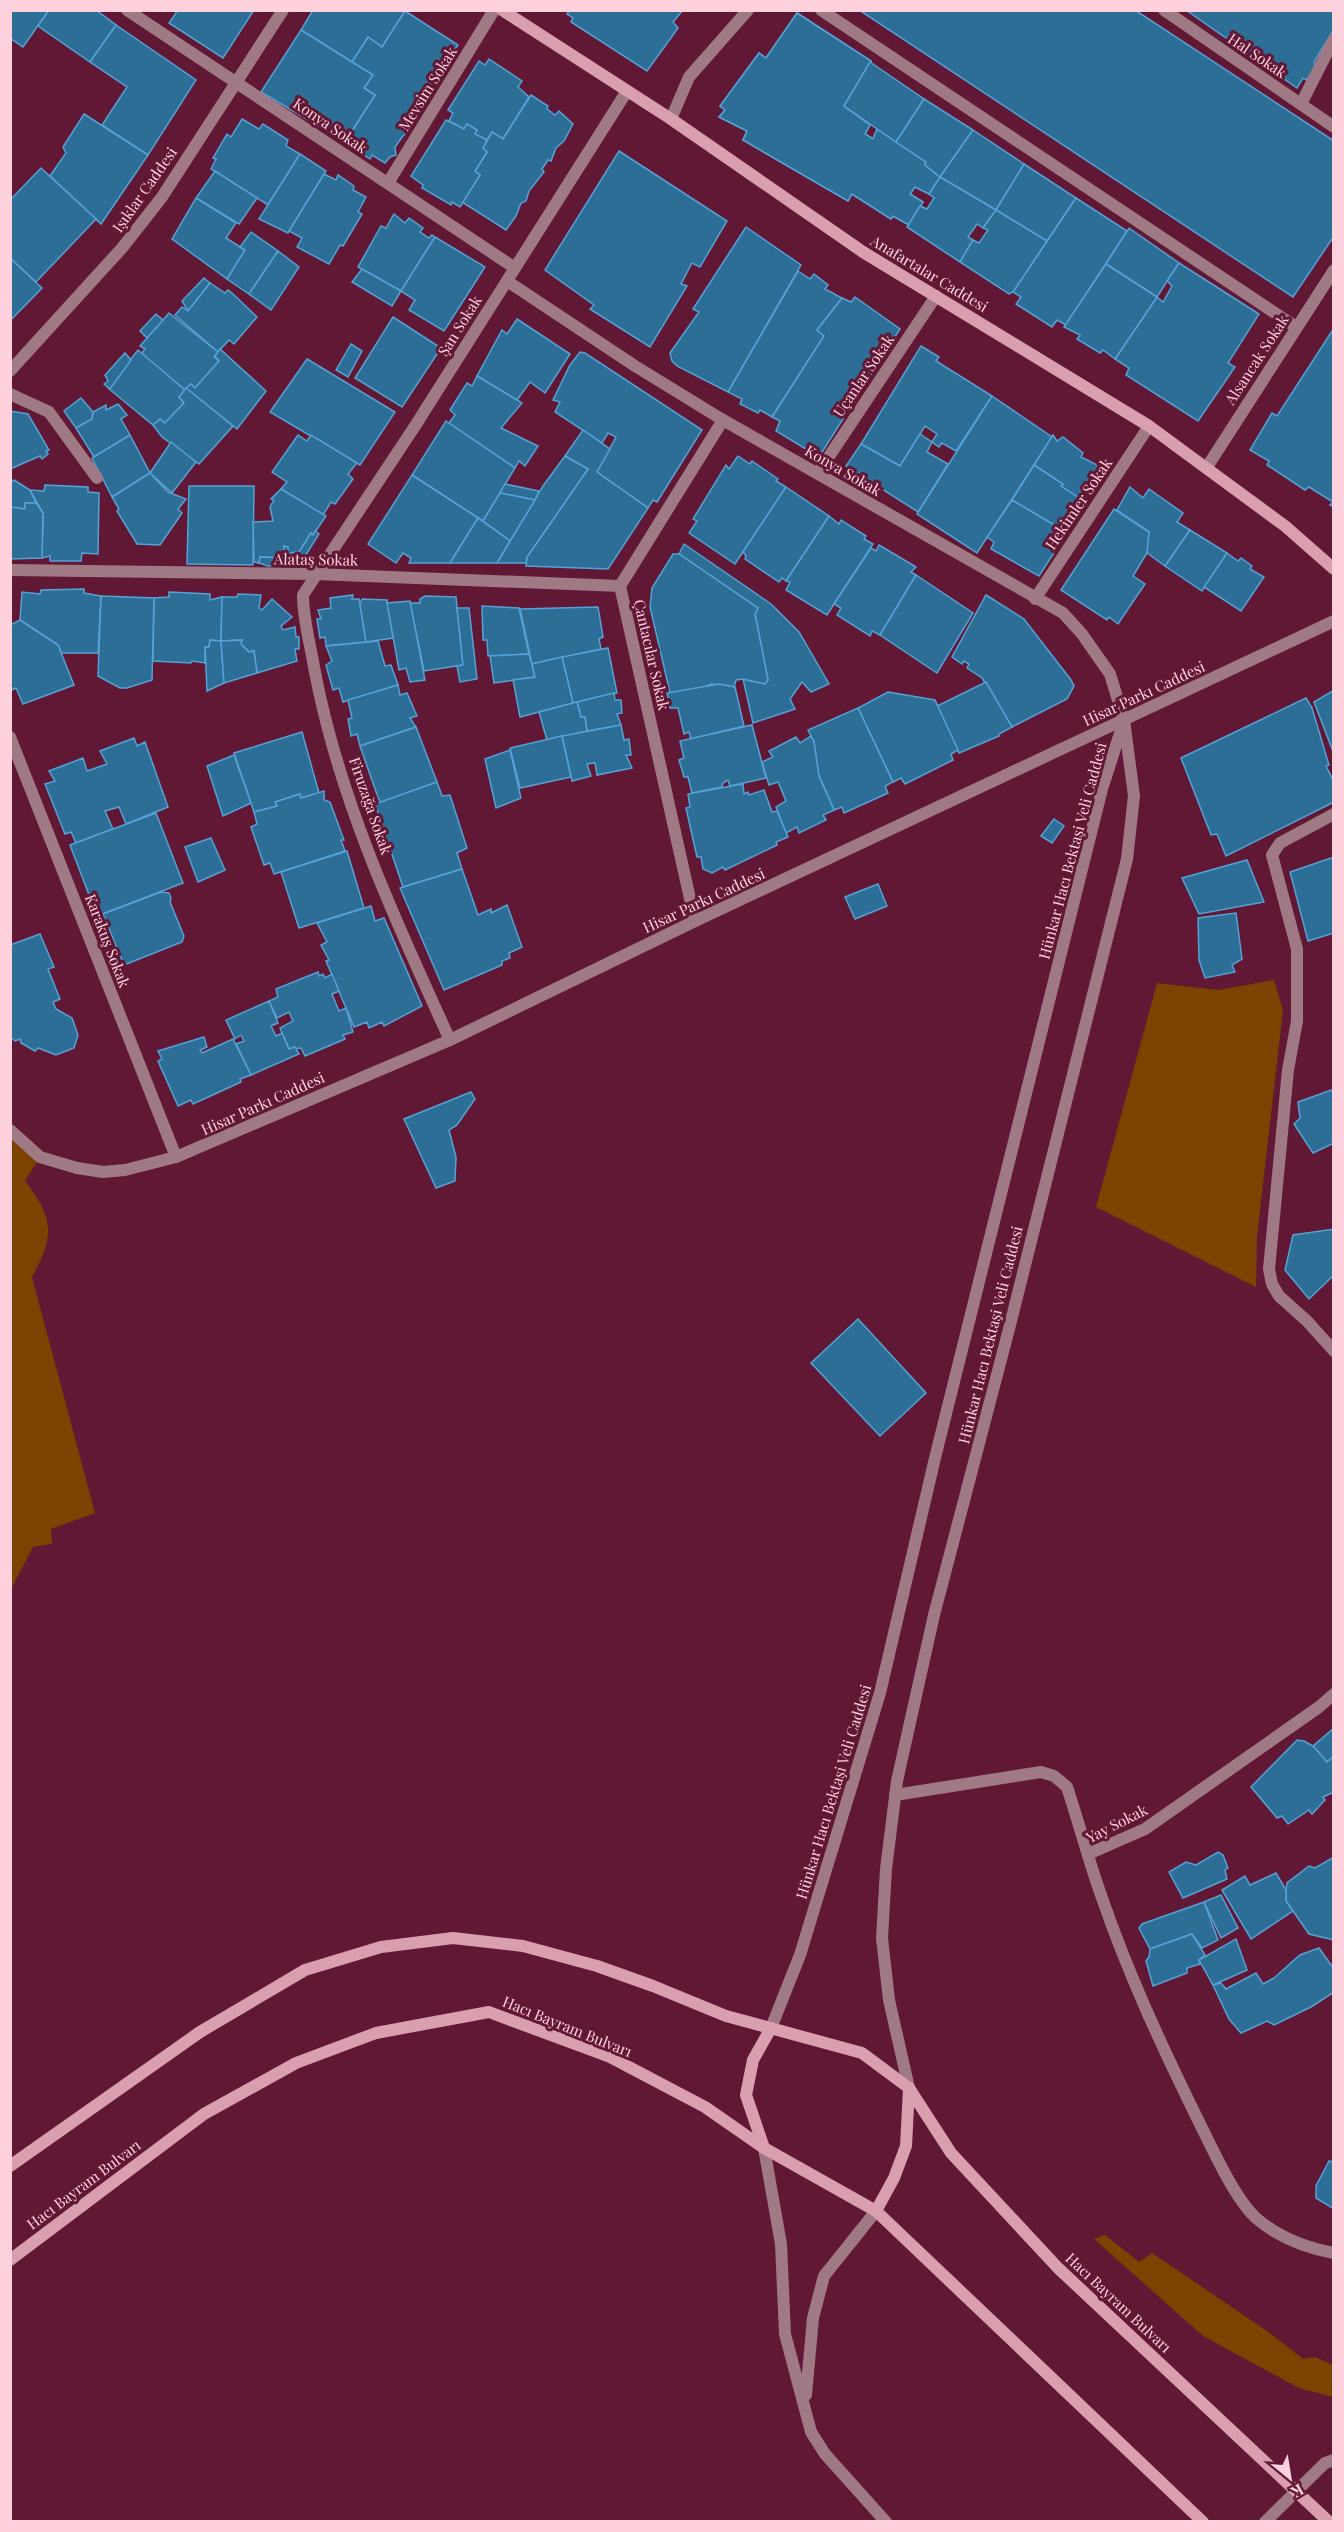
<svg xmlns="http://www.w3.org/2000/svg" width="1344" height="2532" font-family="'Playfair Display',serif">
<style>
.green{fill:#7b4200}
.building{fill:#2d6e97;stroke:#56a2d5;stroke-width:1.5;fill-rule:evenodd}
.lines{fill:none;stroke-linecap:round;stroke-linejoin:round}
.minor{stroke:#9f7a84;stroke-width:12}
.tertiary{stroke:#9f7a84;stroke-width:12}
.secondary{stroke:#da9faf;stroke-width:12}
.labels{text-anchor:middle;stroke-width:6;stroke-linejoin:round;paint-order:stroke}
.street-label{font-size:15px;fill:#ffd1dd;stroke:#611835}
</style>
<rect width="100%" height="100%" fill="#611835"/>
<g class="green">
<path d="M1274,980L1283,1010L1257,1237L1256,1287L1096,1207L1157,983L1218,990Z"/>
<path d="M11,1130L40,1157L25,1181C54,1218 55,1236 32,1277L95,1513L51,1529L52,1544L33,1547L11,1589Z"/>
<path d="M1105,2235L1139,2262L1152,2253L1270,2333L1303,2359L1315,2357L1333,2365V2397L1299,2388L1203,2336L1094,2239Z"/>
</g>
<g class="building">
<path d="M10,10H49L23,47L10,38Z"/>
<path d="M49,10H96L116,25L90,62L38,26Z"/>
<path d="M178,10H254L223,58L169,23Z"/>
<path d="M313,10H404L405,11L382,47L368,37L352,62L301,30Z"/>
<path d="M570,10H683L673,22L678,28L647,71L571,22L573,18L567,14Z"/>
<path d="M859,10H1135L1334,141V236L1293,297Z"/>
<path d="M1186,10H1334V29L1314,62L1316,68L1306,80L1303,78L1297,88Z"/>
<path d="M405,11L458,45L436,80V88L428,94L422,103V111L416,114L410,125V130L403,136L395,147L396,155L390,157L385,163L372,155L370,159L355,149L357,146L347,139L375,95L364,88L373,75L352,62L368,37L382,47Z"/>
<path d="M797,13L871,61L844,106L870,125L865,134L873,139L877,129L926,162L925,165L940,177L929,194L915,187L910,194L923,202L909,225L893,216L891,219L852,194L848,201L743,140L747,131L719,117L725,110L720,106L759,53L766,58ZM816,94L833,105L824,119L806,107Z"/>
<path d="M797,13L871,61L844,106L870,125L865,134L873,139L877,129L926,162L925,165L940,177L929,194L915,187L910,194L923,202L909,225L893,216L891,219L852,194L848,201L743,140L747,131L719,117L725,110L720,106L759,53L766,58Z"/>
<path d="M116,25L196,80L148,155L102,125L127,87L90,62Z"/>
<path d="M301,30L373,75L364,88L375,95L345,142L261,92Z"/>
<path d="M489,59L522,81L518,87L529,97L503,139L492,132L487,140L475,134L477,130L467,124L464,129L449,121L453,113L448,110L479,61L485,65Z"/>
<path d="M870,62L924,99L896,142L844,106Z"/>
<path d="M531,95L548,106L547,109L555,115L559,111L573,124L564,141L556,148L551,161L548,160L542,169L544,172L529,191L526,201L521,203L516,216L506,230L462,202L480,175L475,171L487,152L483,148L492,132L503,139Z"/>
<path d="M924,99L973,130L940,177L925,165L926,162L896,142Z"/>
<path d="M84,114L148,155L101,224L50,176L66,153L63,147Z"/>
<path d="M242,119L259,129L263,124L288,140L286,146L300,154L268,205L211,169L216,159L213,158L227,134L231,137Z"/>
<path d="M446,120L464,129L467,124L477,130L475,134L487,140L483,148L487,152L475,171L480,175L460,207L452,202L451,205L422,188L423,185L411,176Z"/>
<path d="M973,130L1024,164L996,210L940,177Z"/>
<path d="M619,151L727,221L700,267L692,263L681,284L687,286L650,347L590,309L594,305L545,270Z"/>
<path d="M300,154L326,171L288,233L259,219Z"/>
<path d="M1024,164L1076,198L1047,241L996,210Z"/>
<path d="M41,168L96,219L36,282L10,258V200Z"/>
<path d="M215,171L257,198L239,224L196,198Z"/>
<path d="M324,174L336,180L338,175L354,186L353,190L366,197L358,212L362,214L343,246L340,245L329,264L297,247L302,238L289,231Z"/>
<path d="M940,177L996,210L983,228L977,224L968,237L973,240L960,262L907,227L920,206L927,209L934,198L929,194Z"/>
<path d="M196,198L236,223L226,238L245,250L227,279L172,239Z"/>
<path d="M1076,198L1127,231L1066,325L1057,320L1052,327L1016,304L1021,297L1013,292Z"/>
<path d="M996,210L1047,241L1013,292L1009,294L960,262L973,240L979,243L988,230L983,228Z"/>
<path d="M394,214L405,223L409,218L423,228L420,232L429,238L432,235L435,237L401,291L358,267L381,226L386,228Z"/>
<path d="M746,227L801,265L728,392L677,366L672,361L670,353L699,312L693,309Z"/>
<path d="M1129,228L1179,263L1157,297L1106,264Z"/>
<path d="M251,232L278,251L249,294L227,279L245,250L240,247Z"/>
<path d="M435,237L485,267L444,331L409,310L415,300L401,291Z"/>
<path d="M278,251L299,267L271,310L249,294Z"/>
<path d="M10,258L42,288L10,321Z"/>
<path d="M1179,263L1259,314L1228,363L1235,367L1198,421L1126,375L1129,368L1115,359L1157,297L1163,302L1172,286L1167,281Z"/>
<path d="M1106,264L1157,297L1115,359L1103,350L1100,353L1077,339L1080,335L1064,327Z"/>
<path d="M362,269L401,291L392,306L352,282Z"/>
<path d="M798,271L810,279L814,274L828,285L825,289L842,298L817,330L824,336L772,417L760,410L758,413L740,404L742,399L728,392Z"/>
<path d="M204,278L210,283L188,311L182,301Z"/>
<path d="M210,283L225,293L228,290L232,293L257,317L234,344L229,340L218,352L175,315L182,307L188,311Z"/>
<path d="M855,297L900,329L819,457L776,431L780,421L772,417L824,336L817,330L842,298L851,302Z"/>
<path d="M169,313L218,352L214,357L219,361L195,388L191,384L185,390L141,354L145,349L140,346Z"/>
<path d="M156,314L163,320L147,338L140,331Z"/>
<path d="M393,317L441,348L402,407L355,378Z"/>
<path d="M517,319L570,354L545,393L530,382L517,400L477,376L502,330L507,334Z"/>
<path d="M1334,328V507L1330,505L1333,502L1309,487L1305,490L1267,465L1269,461L1250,450L1272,413L1277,416Z"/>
<path d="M351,344L362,351L348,377L336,370Z"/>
<path d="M921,346L939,357L936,361L992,396L956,451L942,443L939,447L932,442L937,434L925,426L900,466L861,444Z"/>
<path d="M220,349L266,391L237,429L186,388L191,384L195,388L219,361L215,356Z"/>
<path d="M138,350L185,390L179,397L184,403L165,423L160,419L153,425L108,388Z"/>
<path d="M580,352L585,353L702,430L657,502L653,500L648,508L597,472L616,437L608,433L602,443L555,412L560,402L553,400L570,365Z"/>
<path d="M125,353L131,360L110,389L104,384L108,381L105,375Z"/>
<path d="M307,359L395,412L360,465L270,412Z"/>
<path d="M477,376L522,403L501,428L538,446L525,466L519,461L515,468L449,423L455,415L450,410L467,383L472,386Z"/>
<path d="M186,388L233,426L199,464L162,437L153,425L160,419L165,423L184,403L179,397Z"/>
<path d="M992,396L1052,437L977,553L917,514Z"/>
<path d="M81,398L93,412L92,419L76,428L64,411Z"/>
<path d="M118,404L127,415L121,419L130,435L94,457L76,428L92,419L93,412L106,405V410Z"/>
<path d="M10,411L28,414L49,450L46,451L48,454L42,459L40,456L10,469Z"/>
<path d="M446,421L515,468L483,521L412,475Z"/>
<path d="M583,430L610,449L597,472L648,508L608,569L526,566L527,557L588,469L565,456Z"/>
<path d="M920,434L932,442L927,452L948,464L918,512L846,466L861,444L900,466Z"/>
<path d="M130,435L150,473L112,497L92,458Z"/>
<path d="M298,435L307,441L311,435L357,463L348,474L353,479L335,504L331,502L323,515L281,489L287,482L272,472Z"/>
<path d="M1053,435L1057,441L1063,437L1083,453L1081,457L1099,466V470L1079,498L1061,486L1063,484L1034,465Z"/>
<path d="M171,442L196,462L172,493L150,473Z"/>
<path d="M565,456L588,469L527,557L526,563H497L543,486Z"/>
<path d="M738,456L750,464L752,461L778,479L776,481L786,487L735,564L689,533L697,521L693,519L726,465L729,469Z"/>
<path d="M1034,465L1063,484L1061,486L1079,498L1061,529L1012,500Z"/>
<path d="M150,473L168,492L186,499L178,509L182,513L160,545L137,544L117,511L119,509L112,497Z"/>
<path d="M412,475L478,518L450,563H409L411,558L403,553L396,563L368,544Z"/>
<path d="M14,480L30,490L36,503H25V509L10,507V482Z"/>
<path d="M505,484L539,491L535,500L500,493Z"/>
<path d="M45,485L88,487V492L99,493L98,554L82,553L81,561H50V556L42,558L43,513L30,490L44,491Z"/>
<path d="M189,486H254L253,565L187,564Z"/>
<path d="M786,487L829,516L786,581L782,578L779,582L745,559L746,556L743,552Z"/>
<path d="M1130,487L1143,498L1149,489L1183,513L1177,522L1190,530L1165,566L1139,547L1149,532L1117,510Z"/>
<path d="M281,489L326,516L313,535L311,533L299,552L288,553V547L284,546L283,558L260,557L259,563L254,562L253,522L273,521L270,507L274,500L271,499Z"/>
<path d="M500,493L535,500L510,541L483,521Z"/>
<path d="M1012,500L1061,529L1058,535L1063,539L1039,576L991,549L994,542L987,537Z"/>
<path d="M25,503H36L43,513L42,558L10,559V507L25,509Z"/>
<path d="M1114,509L1149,532L1147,553L1133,576L1145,584L1118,624L1109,617L1107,620L1061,590Z"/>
<path d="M829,516L839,524L841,520L866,536L864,539L873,544L827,615L786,590L790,582L786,581Z"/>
<path d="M478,518L510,541L497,563H450Z"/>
<path d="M1190,530L1227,553L1202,591L1165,566Z"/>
<path d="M315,531L319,534L304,558L295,565L268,566L259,563L260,557L283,558L284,546L288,547V553L299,552L311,533L313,535Z"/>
<path d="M684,544L771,604L799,632L829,684L811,692L802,682L790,699L795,709L753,723L743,679L765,684L768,680L755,614L758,608L679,554Z"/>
<path d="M879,545L916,567L911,572L916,575L880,635L872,631L870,636L837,615L841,608L834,604L871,548L876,551Z"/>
<path d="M1227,553L1238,561L1241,558L1252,566L1250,569L1264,577L1241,611L1204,587Z"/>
<path d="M673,554H679L758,608L755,614L768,680L765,684L743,679L736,680L733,691L722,689L721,686L711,684L705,687L670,693L650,607L652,588Z"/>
<path d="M916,575L973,613L937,673L880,635Z"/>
<path d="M84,589V593L101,596L98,653H62L58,645L20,620L22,592L40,594L41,590Z"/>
<path d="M169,592L210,594V600L222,597L221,641L210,640L209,647H205V663L192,661L191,663L153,661L154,598L169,597Z"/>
<path d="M238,594L261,595L259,608L262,610L272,599L292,617L281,626L283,630L295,627L296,637H299V649H295L297,661L257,673L254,651L249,652L241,644L242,640L221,641L222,597H237Z"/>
<path d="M353,595L352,599H359L366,642L326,646L325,637L320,638L317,619H321L318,610L331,608L330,598Z"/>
<path d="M986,595L1024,619L1071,680L1074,686L1067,699L1012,727L982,678L967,668L969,664L964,661L962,664L952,657Z"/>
<path d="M101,596L154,598L152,680L127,688H120L98,676Z"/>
<path d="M425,596L456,597L463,665L424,671L410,603H420V599Z"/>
<path d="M362,599L387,600L393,638L366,642L360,604Z"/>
<path d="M410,601L425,680L410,682L406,668L399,670L387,603Z"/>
<path d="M482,606L519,608L529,654L488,656L487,640H483Z"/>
<path d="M598,607L603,637L599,639L601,649L532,664L520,609Z"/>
<path d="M457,608H469L477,679L460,682L457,666L463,665Z"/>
<path d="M20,620L58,645L74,685L23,704L16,688L12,690L10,686V625Z"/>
<path d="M210,640L221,641L224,683L207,691L205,647H209Z"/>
<path d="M242,640L241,644L249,652L254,651L257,673L224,683L221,641Z"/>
<path d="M378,641L385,666L391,665L398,685L343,702L339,688L333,690L326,665L332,661L326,646Z"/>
<path d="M608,648L617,693L573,703L562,657Z"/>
<path d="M529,654L535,677L494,683L490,656Z"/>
<path d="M562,657L573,703L520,717L513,680L535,677L532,664Z"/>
<path d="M986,682L1012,727L999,734V736L959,753L937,706Z"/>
<path d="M719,684L735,687L744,726L691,739L689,732L684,734L678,708H670L667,693Z"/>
<path d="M398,685L400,695L407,693L417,716L410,718L416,727L360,746L357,734L351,736L348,719L352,718L348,700Z"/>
<path d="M1334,690V754L1314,702Z"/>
<path d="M888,692L935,700L958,750L951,754L953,760L905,784L901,778L893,782L858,708Z"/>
<path d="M614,693L615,700H621L622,713L617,714L621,725L587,731L585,717H581L577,702Z"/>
<path d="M1306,698L1312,708L1329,765L1326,766L1334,782V802L1226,856L1217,834L1211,835L1181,758Z"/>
<path d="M577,702L581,717H585L587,731L547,740L539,712Z"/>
<path d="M858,708L893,782L885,786L888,793L844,813L842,807L834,810L818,773L814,742L808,730Z"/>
<path d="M621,725L624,740L629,739L631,755H626L632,768L597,775L595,763L587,764L591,776L572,781L562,736Z"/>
<path d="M752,725L766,778L730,786L728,780L723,783L722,787L692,793L688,777H684L679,760L684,758L680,741Z"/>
<path d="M416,727L437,782L380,803L360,746Z"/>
<path d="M302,732L319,793L301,798L300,794L275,802L277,806L254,812L234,753Z"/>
<path d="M562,736L571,777L520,788L510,748Z"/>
<path d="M811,736L814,742L819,776L834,810L823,815L826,820L799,833L797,827L786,833L776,807L786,801L778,782L769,785L762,762L773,757L769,751L796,737L800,743Z"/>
<path d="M134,738L137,746L145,742L168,807L126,824L119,807L105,811L113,829L76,843L71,832L65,834L45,784L55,781L49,771L83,758L87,771L107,764L100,751Z"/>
<path d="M510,750L521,798L496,808L485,759Z"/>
<path d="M234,755L251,803L223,816L207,766Z"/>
<path d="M437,782L442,796L450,795L467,848L457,853L462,869L403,887L375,804Z"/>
<path d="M743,784L744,794L748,792L749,795L764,790L772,812L777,811L788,837L776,842L777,845L725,870L723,867L712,873L703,869L701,857H697L686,808L690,807L688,794Z"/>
<path d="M324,791V800L330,802L344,840H341L345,851L274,874L270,863L264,865L251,827L257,824L254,812L277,806L275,802L300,794L301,798Z"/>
<path d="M156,813L183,883L97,916L70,845Z"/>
<path d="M1054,819L1064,826L1052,843L1041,836Z"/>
<path d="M211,838L225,870L198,882L185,847Z"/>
<path d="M347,851L364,908L299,928L281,872Z"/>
<path d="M1331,858L1334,859V933L1308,941L1290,872Z"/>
<path d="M1247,860L1264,902L1199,914L1182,878Z"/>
<path d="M462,869L478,915L491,909V913L507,905L522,947L509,953L510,958L502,961V965L444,990L400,888Z"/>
<path d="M878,884L887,906L855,919L845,897Z"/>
<path d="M161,892L169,893L171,898L170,902L184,936L182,942L124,965L103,914Z"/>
<path d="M371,906L375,921L384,918L422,1006L384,1026L382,1022L369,1028L367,1022L354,1027L326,961L329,960L321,945L327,942L317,923Z"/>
<path d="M1236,913L1242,959L1232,965L1235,972L1205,978L1199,960L1198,918Z"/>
<path d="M40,934L54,967L48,969L60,999L53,1002L56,1009L72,1018L78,1035L74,1048L56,1055L38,1048L35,1051L21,1043L20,1039L15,1041L10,1037V945Z"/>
<path d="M318,972L319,976L323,974L325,978L332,974L339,991L332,994L339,1011L346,1008L353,1032L343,1035L345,1039L305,1056L301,1048L289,1049L280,1028L293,1021L289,1012L277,1018L269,1001L278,997L276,989Z"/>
<path d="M269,1001L278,1023L271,1026L276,1036L282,1033L289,1049L295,1047L299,1054L251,1075L236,1044L244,1041L241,1035L235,1039L226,1020Z"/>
<path d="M204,1037L207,1047L200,1050L202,1053L233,1039L251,1075L240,1079L241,1082L193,1104L191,1100L178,1106L158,1061L162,1059L158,1051Z"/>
<path d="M1331,1090L1334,1093V1143L1313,1153L1294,1124L1300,1118L1298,1102Z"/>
<path d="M471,1092L475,1099L457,1125L449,1130L456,1157L455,1181L436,1188L404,1119Z"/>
<path d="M1334,1229V1275L1309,1299L1285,1270L1293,1235Z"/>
<path d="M858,1319L926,1393L880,1436L811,1363Z"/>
<path d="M1334,1728V1756L1327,1762L1313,1746Z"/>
<path d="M1297,1740L1304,1741L1313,1746L1327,1762L1334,1756V1792L1323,1797L1325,1800L1312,1814L1309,1810L1288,1824L1282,1816L1277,1818L1251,1787Z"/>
<path d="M1218,1852L1223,1855L1228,1868L1225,1870L1227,1879L1183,1898L1169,1872L1186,1862L1196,1865Z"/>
<path d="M1334,1857V1940L1309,1934L1286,1901V1890L1287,1883L1309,1866L1315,1868Z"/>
<path d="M1276,1873L1286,1890V1901L1293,1911L1251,1939L1222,1890L1245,1876L1250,1885Z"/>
<path d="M1221,1895L1238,1928L1221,1938L1204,1902Z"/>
<path d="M1204,1902L1218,1940L1202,1948L1192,1934L1150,1949L1139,1928L1142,1924Z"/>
<path d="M1192,1934L1205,1955L1199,1960L1200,1964L1187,1968V1973L1153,1986L1146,1961L1149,1957L1150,1949Z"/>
<path d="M1236,1939L1247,1970L1213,1985L1199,1960Z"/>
<path d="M1319,1948L1334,1969V1992L1311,2007L1274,2025L1267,2021L1241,2033L1229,2019L1213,1985L1221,1983L1226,1989L1256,1973L1263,1984L1274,1978L1300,1955Z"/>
<path d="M1329,2161L1334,2162V2209L1316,2198V2186Z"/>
</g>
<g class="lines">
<g class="minor">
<path d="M127,10L515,268"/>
<path d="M821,10L1296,327"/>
<path d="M1164,10L1334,127"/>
<path d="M1301,104L1334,39"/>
<path d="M388,183L494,10"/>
<path d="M507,281L635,366L723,420L1063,613L1082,634L1110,674L1124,720"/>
<path d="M10,371L122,248L162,197L283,10"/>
<path d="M10,394L49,412L97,478"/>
<path d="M1207,467L1334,270"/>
<path d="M818,473L936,296"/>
<path d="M10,570L315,574L620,586"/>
<path d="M1035,599L1149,426"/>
<path d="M10,737L176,1157"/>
<path d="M1334,814L1280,843L1272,855L1297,949V1021L1288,1070L1269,1269L1272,1284L1279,1296L1307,1321L1334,1351"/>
<path d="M695,921L620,586L723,420"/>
<path d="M450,1040C395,920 338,797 314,667C310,643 303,619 303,595L415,426L627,91"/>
<path d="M10,1130L40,1157L77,1168"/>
<path d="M895,1795L1041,1772L1054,1776L1067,1787C1079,1823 1088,1859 1101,1895C1128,1974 1163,2049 1200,2124C1213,2150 1235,2199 1256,2218C1278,2237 1306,2248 1334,2253"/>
<path d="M1088,1854L1145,1829L1319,1707L1334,1694"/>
</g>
<g class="tertiary">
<path d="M671,119L689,77L748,10"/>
<path d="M77,1168L103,1172L125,1170L176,1157L450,1040L695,921L1334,621"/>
<path d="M771,2028L800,1955L880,1693L935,1458L1102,789L1123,724"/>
<path d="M909,2088L889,2000L882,1938L886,1869L897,1781L934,1615L1009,1329L1127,859L1134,796L1124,720"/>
<path d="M764,2148L781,2244L785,2334L811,2432L825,2454L886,2522"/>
<path d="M806,2395L813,2318L824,2276L876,2211"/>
<path d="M1265,2522L1325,2463L1334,2460"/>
</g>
<g class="secondary">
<path d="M502,10L671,119L863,252L1149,426L1285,526L1334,569"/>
<path d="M764,2148L746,2095L753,2060L771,2028"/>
<path d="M10,2166L200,2032L305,1970L381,1947L453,1938L523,1946L597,1966L653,1986L726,2016L862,2053L909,2088L951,2153L1058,2268L1329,2522"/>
<path d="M876,2211L894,2178L906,2146L909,2088"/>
<path d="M10,2260L204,2114L296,2063L376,2033L489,2012L610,2057L705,2107L764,2148L876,2211L1203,2522"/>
</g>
</g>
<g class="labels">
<g class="street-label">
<text transform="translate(1257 56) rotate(34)" y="5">Hal Sokak</text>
<text transform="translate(428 89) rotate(-58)" y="5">Mevsim Sokak</text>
<text transform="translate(330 126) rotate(34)" y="5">Konya Sokak</text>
<text transform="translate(145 190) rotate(-55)" y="5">Işıklar Caddesi</text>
<text transform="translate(929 274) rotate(31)" y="5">Anafartalar Caddesi</text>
<text transform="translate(460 326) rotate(-58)" y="5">Şan Sokak</text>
<text transform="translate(1257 360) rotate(-57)" y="5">Alsancak Sokak</text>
<text transform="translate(864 376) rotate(-56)" y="5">Uçanlar Sokak</text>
<text transform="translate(843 471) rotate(30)" y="5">Konya Sokak</text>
<text transform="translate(1079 504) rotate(-56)" y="5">Hekimler Sokak</text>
<text transform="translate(316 560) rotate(1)" y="5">Alataş Sokak</text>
<text transform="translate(651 655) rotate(77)" y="5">Çantacılar Sokak</text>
<text transform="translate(1144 694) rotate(-25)" y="5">Hisar Parkı Caddesi</text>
<text transform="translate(370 806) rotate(71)" y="5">Firuzağa Sokak</text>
<text transform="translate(1073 851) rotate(-75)" y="5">Hünkar Hacı Bektaşi Veli Caddesi</text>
<text transform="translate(704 901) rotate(-25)" y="5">Hisar Parkı Caddesi</text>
<text transform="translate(107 941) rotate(69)" y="5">Karakuş Sokak</text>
<text transform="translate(263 1104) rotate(-24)" y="5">Hisar Parkı Caddesi</text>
<text transform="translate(991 1335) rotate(-76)" y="5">Hünkar Hacı Bektaşi Veli Caddesi</text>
<text transform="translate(834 1792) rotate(-73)" y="5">Hünkar Hacı Bektaşi Veli Caddesi</text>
<text transform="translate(1117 1824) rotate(-27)" y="5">Yay Sokak</text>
<text transform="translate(567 2027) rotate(22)" y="5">Hacı Bayram Bulvarı</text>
<text transform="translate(84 2185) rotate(-37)" y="5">Hacı Bayram Bulvarı</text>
<text transform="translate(1118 2303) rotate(43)" y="5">Hacı Bayram Bulvarı</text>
</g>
</g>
<rect width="1344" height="2532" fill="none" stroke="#ffd1dd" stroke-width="24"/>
<g transform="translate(1290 2478) rotate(150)" stroke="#611835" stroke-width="4.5" paint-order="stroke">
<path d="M0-4.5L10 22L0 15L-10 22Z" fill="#ffd1dd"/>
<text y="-9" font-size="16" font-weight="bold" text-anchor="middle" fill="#ffd1dd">K</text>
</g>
</svg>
